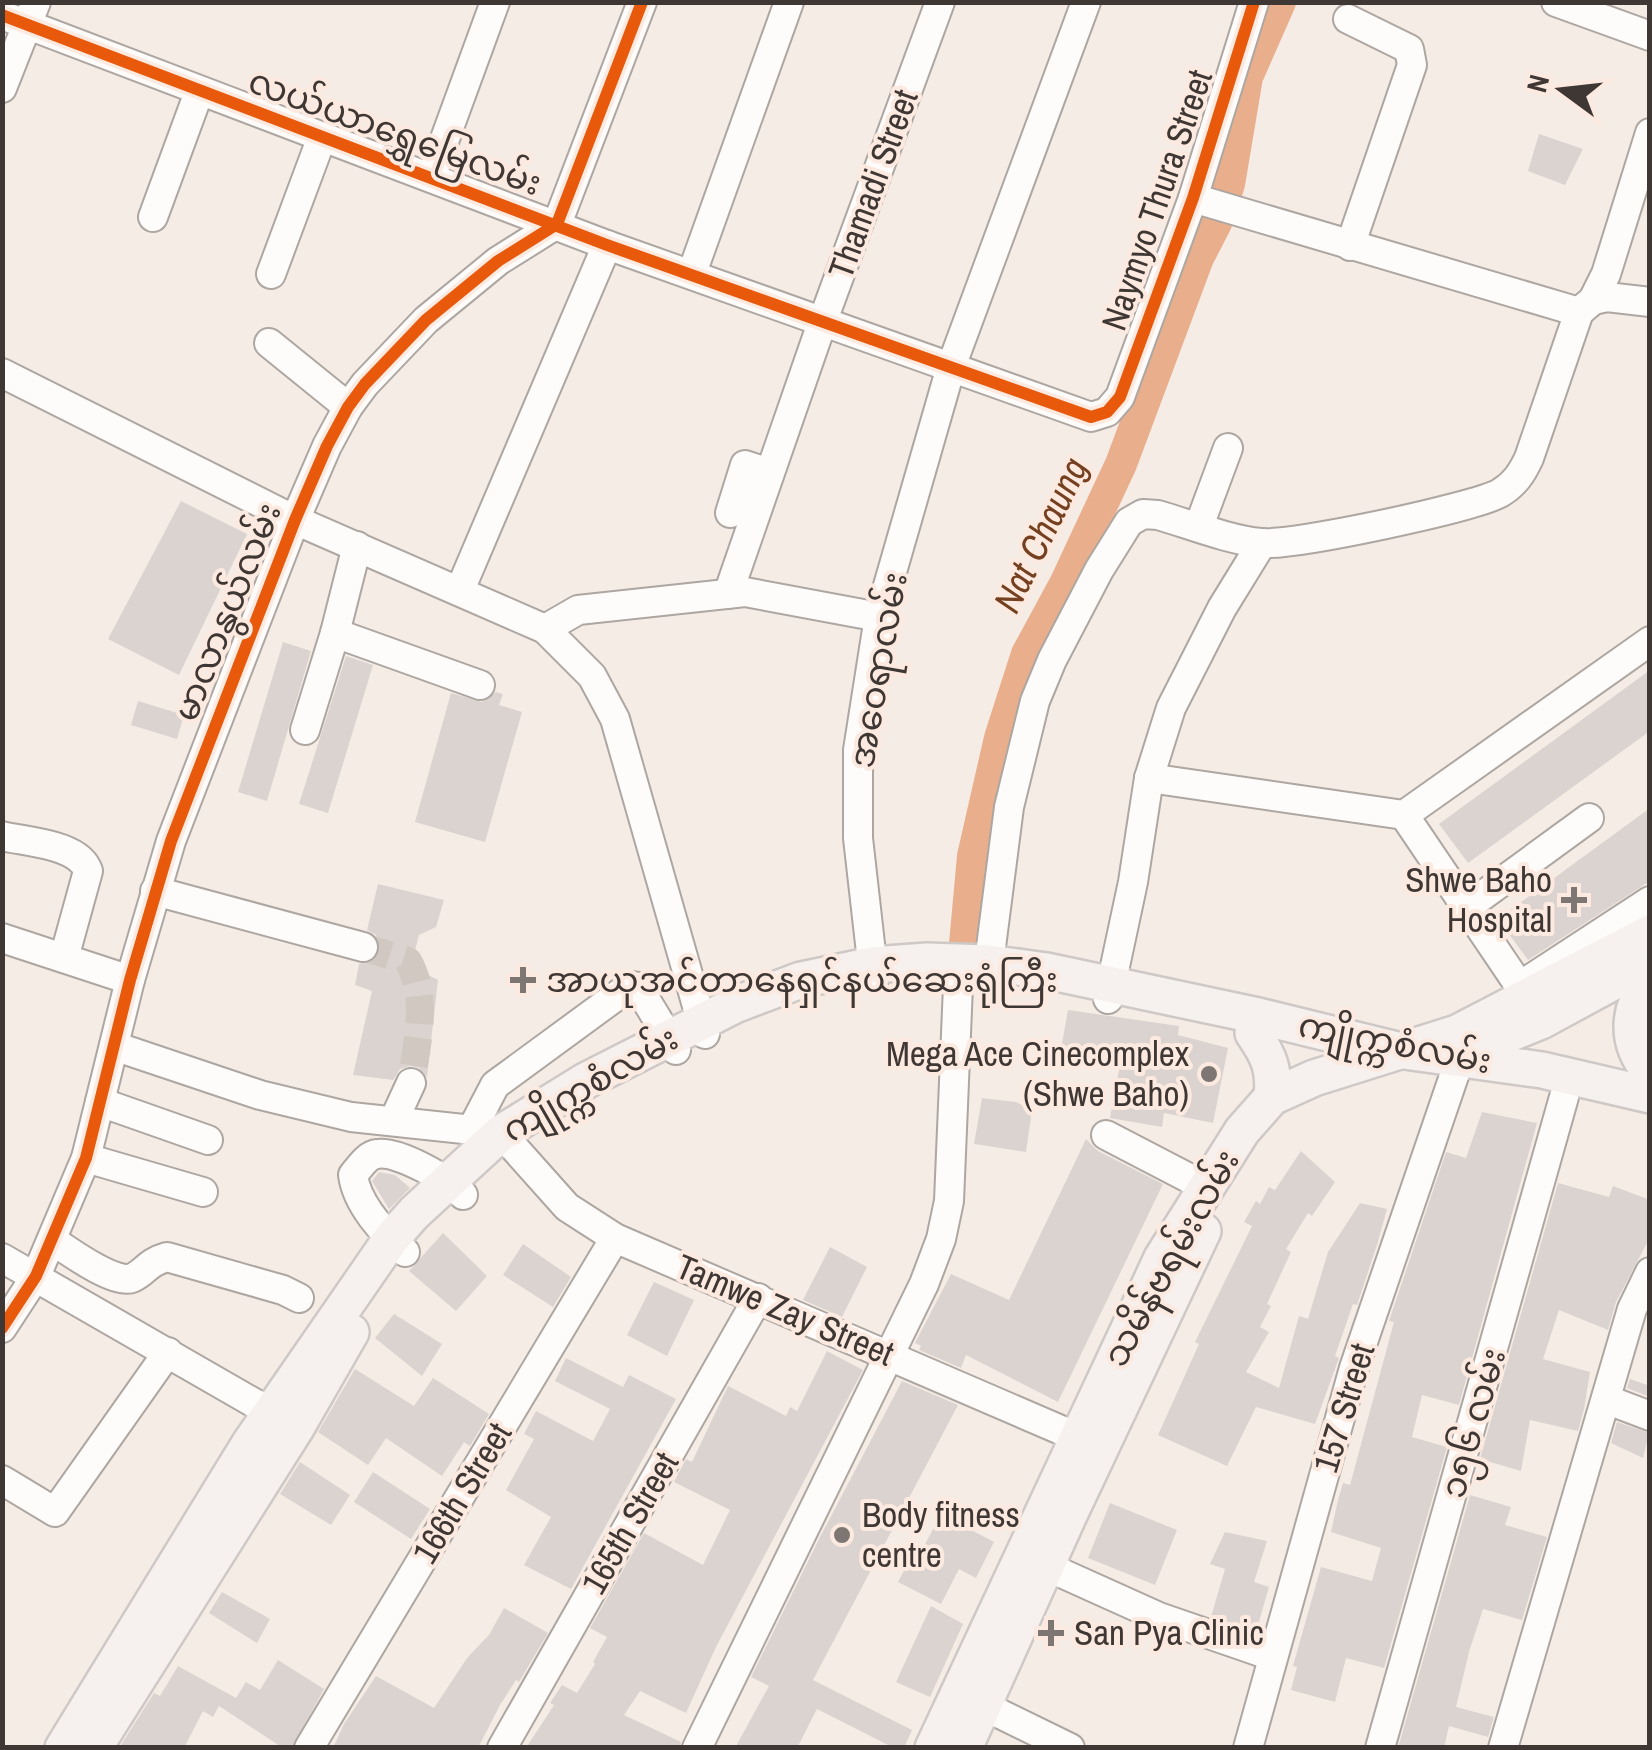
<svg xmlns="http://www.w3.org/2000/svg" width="1652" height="1750" font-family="'Archivo Narrow','Noto Sans Myanmar',sans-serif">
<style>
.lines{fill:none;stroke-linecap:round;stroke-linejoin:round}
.river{stroke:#e9af8d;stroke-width:32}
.building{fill:#dbd3cf}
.minor-tunnel{stroke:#d1c8c2;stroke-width:28;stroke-dasharray:28 14;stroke-linecap:butt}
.minor-casing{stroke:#ada6a1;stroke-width:32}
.major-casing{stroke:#cec8c6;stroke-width:40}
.minor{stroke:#fefcfb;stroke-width:28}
.major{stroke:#f6f1ee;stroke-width:35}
.cycleway-casing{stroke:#fceae0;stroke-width:19}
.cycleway{stroke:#e8590c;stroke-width:12}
.poi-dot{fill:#7e7672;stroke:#fceae0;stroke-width:4}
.labels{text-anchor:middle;stroke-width:8;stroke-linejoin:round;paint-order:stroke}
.street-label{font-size:35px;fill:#3e3734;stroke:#fceae0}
.poi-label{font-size:35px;fill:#3e3734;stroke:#fceae0;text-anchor:start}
.water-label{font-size:38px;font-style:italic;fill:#74401f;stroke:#fceae0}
</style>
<rect width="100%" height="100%" fill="#f6ece6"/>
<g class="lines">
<path class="river" d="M965,944L973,856L1000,738L1027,654L1065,584L1121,464L1198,258L1216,223L1229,184L1247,77L1280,2"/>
</g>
<g class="building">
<path d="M1539,134L1583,149L1565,185L1528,171Z"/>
<path d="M181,501L247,534L179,675L108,639Z"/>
<path d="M283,642L311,651L267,801L238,792Z"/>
<path d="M346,656L373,665L328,813L299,804Z"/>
<path d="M1650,670V731L1468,863L1439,824Z"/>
<path d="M496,692L503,694L499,705L522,712L485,842L415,822L451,693L482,702Z"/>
<path d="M138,701L184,715L177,739L131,725Z"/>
<path d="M1650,808V881L1528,960L1498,919Z"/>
<path d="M378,884L444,900L436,927L419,935L415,950L426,974L438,980L427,1077L419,1068L410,1066L400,1069L393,1080L353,1075L372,991L355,985L359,964L375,960L380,951L376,935L367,930Z"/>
<path d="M1068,1010L1179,1026L1178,1035L1228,1048L1213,1123L1164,1113L1162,1127L1110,1118L1120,1065L1060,1055Z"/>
<path d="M982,1098L1016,1102L1032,1110L1026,1152L974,1144Z"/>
<path d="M1482,1112L1537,1123L1459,1405L1422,1395L1412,1437L1447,1447L1384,1668L1346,1658L1335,1702L1291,1690L1297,1667L1293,1666L1321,1567L1372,1581L1381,1548L1331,1532L1338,1500L1343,1483L1350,1485L1394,1322L1389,1321L1446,1152L1466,1158Z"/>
<path d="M1086,1139L1098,1151L1163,1184L1058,1402L966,1355L961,1368L919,1350L921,1346L915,1343L951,1274L1009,1300Z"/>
<path d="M1301,1151L1335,1182L1312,1216L1308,1213L1286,1249L1291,1252L1267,1304L1271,1306L1260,1327L1269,1332L1246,1372L1279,1388L1299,1316L1308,1319L1328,1252L1360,1203L1387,1209L1377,1245L1357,1305L1353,1304L1335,1356L1339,1358L1315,1424L1256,1407L1227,1466L1158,1435L1199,1344L1195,1342L1252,1226L1244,1222L1256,1201L1260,1204L1269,1187L1275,1190Z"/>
<path d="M379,1172L395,1175L410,1188L389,1209L372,1181Z"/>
<path d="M1558,1183L1609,1197L1613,1186L1650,1200V1237L1616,1302L1608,1330L1559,1310L1543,1359L1590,1372L1584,1409L1578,1431L1530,1420L1521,1471L1480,1459Z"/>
<path d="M443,1233L487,1276L456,1311L409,1271Z"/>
<path d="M523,1244L571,1277L553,1307L503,1275Z"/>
<path d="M830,1247L867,1267L842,1317L803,1300Z"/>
<path d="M654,1282L694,1300L667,1356L627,1335Z"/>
<path d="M394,1314L442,1344L422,1376L375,1338Z"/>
<path d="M827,1351L863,1370L716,1647L686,1713L640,1691L624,1715L681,1742L680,1748H526L554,1705L550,1703L562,1685L577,1693L595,1664L593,1662L607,1637L590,1628L644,1533L703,1565L730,1510L674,1482L686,1459L692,1462L728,1386L786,1416L790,1407L797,1411Z"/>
<path d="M566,1358L623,1387L629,1375L676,1399L571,1589L524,1565L551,1517L506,1490L534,1439L524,1434L536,1411L593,1441L610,1409L555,1381Z"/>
<path d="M355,1369L414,1406L433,1378L489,1414L470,1446L464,1442L442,1476L386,1438L368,1465L318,1432Z"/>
<path d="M1630,1379L1650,1386V1397L1627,1388Z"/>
<path d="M902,1381L958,1405L813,1680L912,1730L904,1748H894L817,1709L797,1748H735L769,1686L751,1677L819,1539Z"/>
<path d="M1617,1422L1649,1433L1643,1458L1611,1443Z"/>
<path d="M300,1462L350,1495L331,1525L280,1494Z"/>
<path d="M373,1472L430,1509L411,1539L354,1502Z"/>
<path d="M1470,1495L1511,1507L1505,1525L1547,1537L1522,1620L1483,1609L1469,1652L1456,1707L1494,1717L1488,1737L1449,1726L1444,1748H1398Z"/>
<path d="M1110,1503L1177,1530L1155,1585L1088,1558Z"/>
<path d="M941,1514L994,1542L976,1578L959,1569L941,1604L898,1582L915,1549L921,1552Z"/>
<path d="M1225,1532L1267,1541L1254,1582L1269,1587L1256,1632L1211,1617L1225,1569L1210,1564Z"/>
<path d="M222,1592L270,1619L257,1643L209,1613Z"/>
<path d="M931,1606L963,1624L930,1697L896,1682Z"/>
<path d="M504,1608L548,1633L519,1682L516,1680L500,1705L478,1748H333L344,1724L376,1676L434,1708L467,1658L489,1635Z"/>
<path d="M278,1660L324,1689L292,1748H283L219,1706L213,1717L203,1711L184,1748H119L154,1693L160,1696L178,1666L236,1698L246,1682L260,1690Z"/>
</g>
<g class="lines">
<path class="minor-tunnel" d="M363,947L408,961C429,997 417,1043 411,1083"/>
<defs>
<g id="minor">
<path d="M1556,2L1650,36"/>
<path d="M2,15L607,245L1091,417L1107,412L1120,397L1193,198L1254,2"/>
<path d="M1348,19L1409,49L1412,65L1350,246"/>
<path d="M2,88L36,2"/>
<path d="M431,177L495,2"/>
<path d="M1193,198L1579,312"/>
<path d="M153,217L199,92"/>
<path d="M692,273L789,2"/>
<path d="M271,274L322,137"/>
<path d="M1593,300L1607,297L1650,302"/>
<path d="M269,343L348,407"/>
<path d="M2,373L295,520L545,629L592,676L615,719L705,1034"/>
<path d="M730,513L745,465L769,473"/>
<path d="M1199,526L1228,448"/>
<path d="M460,590L607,245"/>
<path d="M728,594L822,323L940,2"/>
<path d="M545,629L578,610L745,592L879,617"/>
<path d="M335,633L480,685"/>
<path d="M305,730L335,633L357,546"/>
<path d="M1149,778L1404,815L1650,641"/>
<path d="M1404,815L1527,997"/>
<path d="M2,836C27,842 79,844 88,871L64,958"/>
<path d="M155,891L363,947"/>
<path d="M1467,907L1589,818"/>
<path d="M2,938L130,980"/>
<path d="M987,978L1009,807L1035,701L1052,660L1099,570L1129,522L1143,514L1158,515C1189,524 1229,540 1261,543C1294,546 1472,508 1500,493C1515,484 1522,473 1529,458L1579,312L1593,300L1606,274L1650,133"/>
<path d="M874,979L858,838V750L879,617L951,367L1086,2"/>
<path d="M1526,982L1650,901"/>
<path d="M1108,999L1133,882L1149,778L1171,708L1222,608L1262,543"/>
<path d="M114,1046L260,1095L351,1117L501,1133L567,1207L615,1238L1077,1437"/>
<path d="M100,1102L208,1140"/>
<path d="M394,1120L411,1083"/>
<path d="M472,1129L495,1085L630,986L638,987L676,1050"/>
<path d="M1106,1135L1204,1186"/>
<path d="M86,1158L203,1192"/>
<path d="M52,1240C67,1250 115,1285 132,1278C146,1272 146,1263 167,1257L283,1290L299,1298"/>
<path d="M405,1252C383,1232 357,1205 353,1175C359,1168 367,1155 377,1154C398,1150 449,1180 463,1195"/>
<path d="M2,1258L287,1422"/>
<path d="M2,1328L36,1276L86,1158L130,980L171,841L295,520L327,446L348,407L365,384L426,320L498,261L557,224L642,2"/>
<path d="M1608,1400L1650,1416"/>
<path d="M2,1480L55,1512L168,1352"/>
<path d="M1028,1558L1159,1617L1272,1656"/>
<path d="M984,1706L1070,1748"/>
<path d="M309,1748L615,1238"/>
<path d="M502,1748L758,1298"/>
<path d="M697,1748L924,1284L941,1239L949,1201L959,962"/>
<path d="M1248,1748L1354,1368L1455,1073"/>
<path d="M1380,1748L1564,1097"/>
<path d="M1503,1748L1632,1309L1650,1272"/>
</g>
<g id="major">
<path d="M1650,979C1627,1010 1625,1042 1650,1072"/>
<path d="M1253,1033C1269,1056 1275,1070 1272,1097"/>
<path d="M1459,1054L1541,1021L1650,962"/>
<path d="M63,1748L250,1443L391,1239L414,1213L501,1133L587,1080L737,1004L801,980L872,965L927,961L988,963L1047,971L1254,1015L1397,1050L1542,1070L1650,1095"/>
<path d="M94,1748L296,1428L351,1332"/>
<path d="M933,1748L1162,1258L1242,1131L1272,1097L1314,1078L1457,1033L1650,933"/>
<path d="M964,1748L1069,1515L1203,1231"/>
</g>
</defs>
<use href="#minor" class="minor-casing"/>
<use href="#major" class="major-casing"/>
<use href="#minor" class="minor"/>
<use href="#major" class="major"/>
<defs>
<g id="cycleway">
<path d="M2,15L607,245L1091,417L1107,412L1120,397L1193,198L1254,2"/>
<path d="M2,1328L36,1276L86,1158L130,980L171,841L295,520L327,446L348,407L365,384L426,320L498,261L557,224L642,2"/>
</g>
</defs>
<use href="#cycleway" class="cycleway-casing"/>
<use href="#cycleway" class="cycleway"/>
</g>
<g class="poi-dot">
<path d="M1569 885h10v10h10v10h-10v10h-10v-10h-10v-10h10z"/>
<path d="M518 965h10v10h10v10h-10v10h-10v-10h-10v-10h10z"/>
<circle cx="1209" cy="1074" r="10"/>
<circle cx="842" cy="1535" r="10"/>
<path d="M1046 1618h10v10h10v10h-10v10h-10v-10h-10v-10h10z"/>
</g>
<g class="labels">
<g class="street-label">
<text transform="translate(395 132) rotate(20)" y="12">လယ်ယာရွှေမြေလမ်း</text>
<text transform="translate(873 184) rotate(-70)" y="12">Thamadi Street</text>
<text transform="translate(1157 200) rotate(-71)" y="12">Naymyo Thura Street</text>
<text transform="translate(227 612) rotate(-68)" y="12">မာလာနွယ်လမ်း</text>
<text transform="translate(878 670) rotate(-80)" y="12">အဝေရာလမ်း</text>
<text transform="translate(1395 1043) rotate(11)" y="12">ကျိုက္ကစံလမ်း</text>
<text transform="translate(590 1084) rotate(-30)" y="12">ကျိုက္ကစံလမ်း</text>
<text transform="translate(1171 1258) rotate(-61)" y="12">သမိန်ဗရမ်းလမ်း</text>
<text transform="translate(785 1310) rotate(23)" y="12">Tamwe Zay Street</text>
<text transform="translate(1344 1408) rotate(-73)" y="12">157 Street</text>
<text transform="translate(1473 1423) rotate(-74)" y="12">၁၅၆ လမ်း</text>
<text transform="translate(462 1493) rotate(-59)" y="12">166th Street</text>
<text transform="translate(630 1523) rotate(-60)" y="12">165th Street</text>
</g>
<g class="poi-label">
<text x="1552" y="892" text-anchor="end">Shwe Baho<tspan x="1552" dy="40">Hospital</tspan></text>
<text x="546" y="992">အာယုအင်တာနေရှင်နယ်ဆေးရုံကြီး</text>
<text x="1189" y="1066" text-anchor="end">Mega Ace Cinecomplex<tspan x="1189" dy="40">(Shwe Baho)</tspan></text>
<text x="862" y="1527">Body fitness<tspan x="862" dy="40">centre</tspan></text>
<text x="1074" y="1645">San Pya Clinic</text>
</g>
<g class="water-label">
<text transform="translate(1041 535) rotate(-64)" y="13">Nat Chaung</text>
</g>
</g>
<rect width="1652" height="1750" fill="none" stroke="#3e3734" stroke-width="10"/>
<g transform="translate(1562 90) rotate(285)" stroke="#fceae0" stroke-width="8" paint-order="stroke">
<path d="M0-8L18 38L0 25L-18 38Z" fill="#3e3734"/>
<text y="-15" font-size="28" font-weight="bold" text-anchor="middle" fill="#3e3734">N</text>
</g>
</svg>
